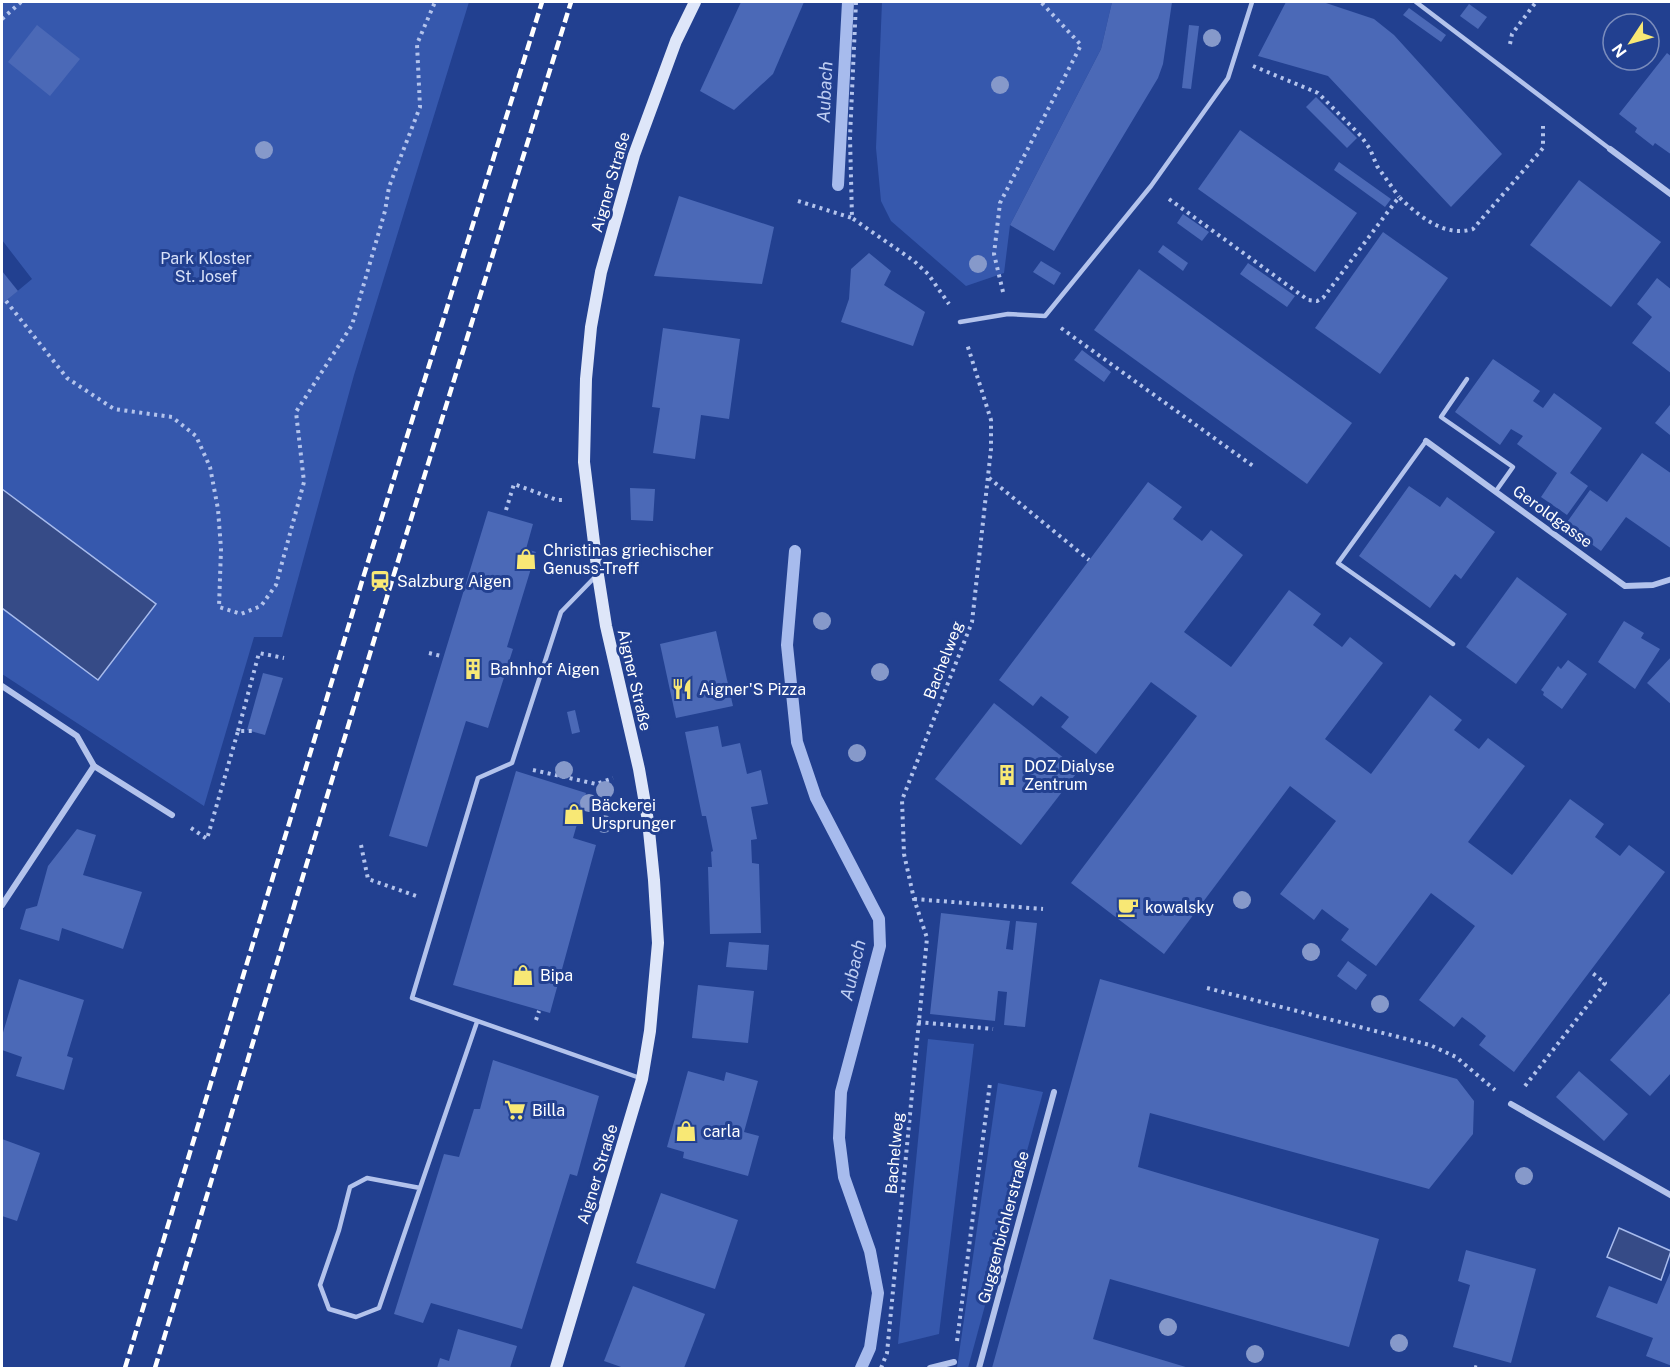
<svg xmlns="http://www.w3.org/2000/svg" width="1673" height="1370" font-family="'Public Sans',sans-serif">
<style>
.green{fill:#3658ad}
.water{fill:#364b87;stroke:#a7bbed;stroke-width:1.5}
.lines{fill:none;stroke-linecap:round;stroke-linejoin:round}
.stream{stroke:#a7bbed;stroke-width:12}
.building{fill:#4b69b7}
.path{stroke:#b3c3ec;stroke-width:4;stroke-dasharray:3 4.5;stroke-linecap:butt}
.lane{stroke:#b3c3ec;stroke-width:4.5}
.street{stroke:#b3c3ec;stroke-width:6}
.secondary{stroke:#dee6f9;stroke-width:12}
.rail{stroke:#fff;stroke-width:4.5;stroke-dasharray:10 4.5;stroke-linecap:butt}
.tree{fill:#8699ca}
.labels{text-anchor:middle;stroke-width:6;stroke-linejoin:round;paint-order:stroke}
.street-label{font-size:16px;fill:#fff;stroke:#224090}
.park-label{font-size:16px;fill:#d8e1f9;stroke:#224090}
.poi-label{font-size:16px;fill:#fff;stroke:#224090;text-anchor:start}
.water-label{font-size:18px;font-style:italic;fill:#bfcef3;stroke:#224090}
</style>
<rect width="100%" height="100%" fill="#224090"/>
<g class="green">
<path d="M2,2H469L354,375L282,637H254L204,806L2,674V304L32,279L2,240Z"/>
<path d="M882,2H1112L1101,49L1010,225L1004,273L966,286L891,221L881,201L876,148Z"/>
<path d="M928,1039L974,1044L939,1334L898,1344Z"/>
<path d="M998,1083L1043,1092L968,1368H957Z"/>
</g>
<g class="water">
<path d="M2,489L156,604L98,680L2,608Z"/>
<path d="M1619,1228L1671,1251L1661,1280L1607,1257Z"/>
</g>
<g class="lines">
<g class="stream">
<path d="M838,185L848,2"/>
<path d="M795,551L787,645L797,742L816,798L879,919L880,946L841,1092L839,1138L844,1177L870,1251L878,1293L870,1348L861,1368"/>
</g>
</g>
<g class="building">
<path d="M741,2H804L773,74L734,110L700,91Z"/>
<path d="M1112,2H1172L1163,64L1158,78L1054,251L1010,225L1101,49Z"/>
<path d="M1286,2H1323L1374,19L1394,35L1502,154L1451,207L1328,76L1258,56Z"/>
<path d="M1469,4L1487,17L1478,29L1460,16Z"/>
<path d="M1409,8L1446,35L1441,42L1403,15Z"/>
<path d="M37,25L80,59L50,96L8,62Z"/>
<path d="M1189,25L1199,26L1191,89L1182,88Z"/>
<path d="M1667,53L1672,57V155L1655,143L1653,146L1635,132L1637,128L1619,114Z"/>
<path d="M1316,97L1357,138L1347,148L1306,107Z"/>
<path d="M1240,130L1357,213L1315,272L1198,189Z"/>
<path d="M1339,162L1391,199L1385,207L1334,170Z"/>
<path d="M1579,180L1661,242L1611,307L1530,245Z"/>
<path d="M679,196L774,227L762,284L654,276Z"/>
<path d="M1183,214L1209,232L1202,241L1177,223Z"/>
<path d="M1383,232L1448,278L1380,374L1315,328Z"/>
<path d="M1163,245L1188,263L1183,271L1158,252Z"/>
<path d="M869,253L891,271L884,285L925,312L913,346L841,322L849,299L851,269Z"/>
<path d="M1041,261L1061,273L1054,285L1033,272Z"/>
<path d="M1248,263L1295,296L1287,307L1240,274Z"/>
<path d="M1139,269L1352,423L1307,484L1094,330Z"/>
<path d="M2,271L18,291L2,304Z"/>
<path d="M1657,278L1672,290V374L1632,343L1652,317L1637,304Z"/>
<path d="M663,328L740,339L729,419L701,415L695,459L653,453L660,408L652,407Z"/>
<path d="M1082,350L1111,372L1104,382L1074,360Z"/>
<path d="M1493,359L1540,391L1533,401L1543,408L1554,393L1602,428L1570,473L1588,486L1567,515L1541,497L1557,473L1517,444L1523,436L1511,429L1500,445L1455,412Z"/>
<path d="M1670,405L1672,433L1670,435L1655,423Z"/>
<path d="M1642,453L1672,474V549L1626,517L1601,551L1565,525L1590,490L1607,502Z"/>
<path d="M1148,482L1182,507L1173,519L1202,541L1211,530L1243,555L1184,632L1231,667L1289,590L1321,614L1313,625L1342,647L1350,637L1383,663L1325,739L1371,774L1430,695L1462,720L1454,730L1479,749L1488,738L1525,766L1468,842L1512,875L1570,799L1604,824L1595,837L1620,856L1629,845L1665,872L1514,1072L1479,1045L1486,1036L1474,1026L1462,1017L1454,1027L1419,1000L1475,926L1431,893L1376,966L1341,940L1349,929L1335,919L1322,909L1314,920L1280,894L1336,821L1290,786L1164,954L1071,883L1197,716L1151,682L1096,754L1061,727L1069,717L1041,696L1033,706L999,680Z"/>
<path d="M1409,486L1440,507L1447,497L1495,532L1461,579L1455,574L1430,608L1359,556Z"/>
<path d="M630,488L655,489L653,521L631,520Z"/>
<path d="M488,511L533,524L526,549L536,552L507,647L513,649L488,728L466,721L427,847L389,836Z"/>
<path d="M1517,577L1567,614L1516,684L1466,647Z"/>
<path d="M1624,621L1644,633L1641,638L1660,649L1635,689L1598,662Z"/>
<path d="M716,631L733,706L676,718L660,644Z"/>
<path d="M1672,656V705L1647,683Z"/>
<path d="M1568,660L1587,674L1562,709L1543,695L1544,692L1541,690L1558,666L1561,669Z"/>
<path d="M263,673L283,678L265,735L247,730Z"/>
<path d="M994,703L1079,770L1021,845L935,779Z"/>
<path d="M575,710L580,732L572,734L567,712Z"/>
<path d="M718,726L722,747L740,743L747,774L761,770L768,804L751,807L757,839L751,840L752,863L759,864L761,933L710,934L708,867H712L711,852L713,851L706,816H702L685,732Z"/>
<path d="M516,771L586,793L573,838L596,845L550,1013L453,985Z"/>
<path d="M77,829L96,835L83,875L142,892L123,949L62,928L59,941L20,929L26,909L37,906L48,866Z"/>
<path d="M941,913L1010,921L1006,949L1013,950L1016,921L1037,923L1025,1027L1004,1025L1007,992L998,991L995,1021L930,1014Z"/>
<path d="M729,942L769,945L767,970L726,967Z"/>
<path d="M1348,961L1367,975L1356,990L1337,976Z"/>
<path d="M19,979L84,1000L67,1056L73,1058L64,1090L16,1076L22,1057L2,1050V1036Z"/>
<path d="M1100,979L1457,1079L1474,1101L1473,1134L1429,1189L1150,1113L1138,1167L1379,1239L1349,1347L1110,1279L1093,1339L1189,1368H992Z"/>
<path d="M698,985L754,991L748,1043L692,1038Z"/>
<path d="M1672,991V1072L1650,1096L1610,1060Z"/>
<path d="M493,1060L599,1096L577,1176L570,1174L522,1329L431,1303L423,1323L394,1314L444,1154L459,1157L474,1109H480Z"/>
<path d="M688,1071L724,1081L726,1072L758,1081L744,1132L759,1136L748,1176L683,1158L684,1152L667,1147Z"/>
<path d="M1579,1071L1628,1114L1604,1141L1556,1097Z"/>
<path d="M2,1139L40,1153L17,1221L2,1216Z"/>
<path d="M661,1193L738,1220L715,1289L636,1263Z"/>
<path d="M1466,1250L1536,1269L1511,1363L1453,1347L1470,1285L1458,1281Z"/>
<path d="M1672,1268V1366L1646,1356L1653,1338L1596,1317L1609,1286L1657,1304Z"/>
<path d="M633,1286L705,1314L684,1368H624L604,1361Z"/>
<path d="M458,1329L517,1346L510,1368H437L440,1358L449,1361Z"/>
</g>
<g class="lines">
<g class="path">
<path d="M856,2L850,137L852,218L914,261L928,274L949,304"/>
<path d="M2,19L21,2"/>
<path d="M1510,44L1512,34L1536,2"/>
<path d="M1253,66L1318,93L1361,136L1370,149L1377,166L1399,197"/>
<path d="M1169,199L1308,300L1317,301L1323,298L1399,197C1419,216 1445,238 1473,229L1543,148V126"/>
<path d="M798,201L852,218"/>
<path d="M1003,292L994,254L1000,203L1081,45L1041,2"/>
<path d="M6,301L67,378L114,409L172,417L196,436L210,467L218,509L221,549L219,607L241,614L261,606L276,585L304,482L296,412L352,325L385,211L389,187L420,107L417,44L435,2"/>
<path d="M1061,328L1253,466"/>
<path d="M989,478L1089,560"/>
<path d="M506,510L514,484L557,500H564"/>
<path d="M452,580L466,585"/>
<path d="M429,653L441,656"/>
<path d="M238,731L259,653L284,658"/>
<path d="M533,770L596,784L613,778"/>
<path d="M191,828L207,839L238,731H253"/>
<path d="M361,845L368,879L419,897"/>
<path d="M914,899L1043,909"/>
<path d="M1207,988L1430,1045L1456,1057L1495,1090"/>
<path d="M536,1020L539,1011"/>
<path d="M918,1022L993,1029"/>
<path d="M1525,1086L1605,983L1590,971"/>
<path d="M957,1341L990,1083"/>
<path d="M1474,1367L1478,1368"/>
<path d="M881,1368L887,1353L927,938L914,899L904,854L902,800L972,622L991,449V420L967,344"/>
</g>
<g class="lane">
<path d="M1416,2L1610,149"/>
<path d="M960,322L1008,314L1045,316L1151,186L1228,78L1252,2"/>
<path d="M1467,379L1441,417L1513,467L1496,491"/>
<path d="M1426,441L1338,563L1453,644"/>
<path d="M596,576L561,612L512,763L478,778L412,998L640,1078"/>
<path d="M420,1188L379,1308L356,1317L329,1309L320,1285L339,1230L350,1187L367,1178L420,1188L477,1022"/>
</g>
<g class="street">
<path d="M1610,149L1672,195"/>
<path d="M1426,441L1625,586L1653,585L1672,579"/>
<path d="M2,686L77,736L94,766L172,815"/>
<path d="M2,905L94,766"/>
<path d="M1511,1104L1672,1196"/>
<path d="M930,1368L954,1362"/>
<path d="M979,1368L1054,1092"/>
</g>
<path class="secondary" d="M556,1368L642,1079L650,1031L658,943L654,880L648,821L639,769L606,626L598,575L584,462L586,379L591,327L601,272L634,155L676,41L695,2"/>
<g class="rail">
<path d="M125,1368L363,578L542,2"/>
<path d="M155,1368L390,587L571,2"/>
</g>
</g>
<g class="tree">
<circle cx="1212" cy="38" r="9"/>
<circle cx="1000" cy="85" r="9"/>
<circle cx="264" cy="150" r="9"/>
<circle cx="978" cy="264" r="9"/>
<circle cx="822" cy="621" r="9"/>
<circle cx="880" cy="672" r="9"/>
<circle cx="857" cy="753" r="9"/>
<circle cx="564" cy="770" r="9"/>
<circle cx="605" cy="790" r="9"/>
<circle cx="589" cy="803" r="9"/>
<circle cx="604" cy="824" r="9"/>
<circle cx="1242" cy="900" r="9"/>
<circle cx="1311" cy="952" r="9"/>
<circle cx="1380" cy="1004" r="9"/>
<circle cx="1524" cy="1176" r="9"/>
<circle cx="1168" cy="1327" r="9"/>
<circle cx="1399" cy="1343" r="9"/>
<circle cx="1255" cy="1354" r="9"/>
</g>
<defs>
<symbol id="shop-bare" viewBox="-9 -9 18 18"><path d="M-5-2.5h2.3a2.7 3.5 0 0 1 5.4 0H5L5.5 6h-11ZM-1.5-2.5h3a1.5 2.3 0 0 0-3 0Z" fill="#f8e875" stroke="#224090" stroke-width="2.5" paint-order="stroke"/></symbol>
<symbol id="station-bare" viewBox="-9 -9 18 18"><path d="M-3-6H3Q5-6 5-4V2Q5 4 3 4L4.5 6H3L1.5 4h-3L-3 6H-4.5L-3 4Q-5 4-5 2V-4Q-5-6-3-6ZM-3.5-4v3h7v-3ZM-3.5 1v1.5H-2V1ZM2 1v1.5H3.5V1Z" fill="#f8e875" stroke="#224090" stroke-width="2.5" paint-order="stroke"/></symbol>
<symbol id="building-bare" viewBox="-9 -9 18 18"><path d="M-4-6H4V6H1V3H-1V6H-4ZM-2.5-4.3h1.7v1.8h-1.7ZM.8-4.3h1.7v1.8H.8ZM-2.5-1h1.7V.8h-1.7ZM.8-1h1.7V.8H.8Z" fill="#f8e875" stroke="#224090" stroke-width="2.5" paint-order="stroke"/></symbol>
<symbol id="restaurant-bare" viewBox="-9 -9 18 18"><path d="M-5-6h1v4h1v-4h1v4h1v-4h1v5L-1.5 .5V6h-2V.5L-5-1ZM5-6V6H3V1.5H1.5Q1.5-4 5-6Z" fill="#f8e875" stroke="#224090" stroke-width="2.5" paint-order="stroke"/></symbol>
<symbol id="cafe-bare" viewBox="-9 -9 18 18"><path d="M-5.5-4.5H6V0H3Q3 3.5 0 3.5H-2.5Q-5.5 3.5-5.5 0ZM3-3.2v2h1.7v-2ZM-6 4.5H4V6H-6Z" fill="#f8e875" stroke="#224090" stroke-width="2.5" paint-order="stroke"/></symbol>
<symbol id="supermarket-bare" viewBox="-9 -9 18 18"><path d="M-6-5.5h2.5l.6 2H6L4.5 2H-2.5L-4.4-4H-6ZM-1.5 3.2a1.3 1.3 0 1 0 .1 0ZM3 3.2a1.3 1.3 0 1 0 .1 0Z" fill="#f8e875" stroke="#224090" stroke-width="2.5" paint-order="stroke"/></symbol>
</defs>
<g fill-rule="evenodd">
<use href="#shop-bare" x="511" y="544" width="30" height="30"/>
<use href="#station-bare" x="365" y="566" width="30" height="30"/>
<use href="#building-bare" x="458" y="654" width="30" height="30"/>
<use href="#restaurant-bare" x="667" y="674" width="30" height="30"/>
<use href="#building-bare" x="992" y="760" width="30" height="30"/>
<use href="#shop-bare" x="559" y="799" width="30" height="30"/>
<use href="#cafe-bare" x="1113" y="892" width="30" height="30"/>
<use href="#shop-bare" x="508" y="960" width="30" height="30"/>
<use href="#supermarket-bare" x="500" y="1095" width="30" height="30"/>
<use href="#shop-bare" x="671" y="1116" width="30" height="30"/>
</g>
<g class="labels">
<g class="street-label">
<text transform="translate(610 182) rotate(-74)" y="6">Aigner Straße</text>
<text transform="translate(1553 516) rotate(36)" y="6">Geroldgasse</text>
<text transform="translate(943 660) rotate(-69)" y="6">Bachelweg</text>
<text transform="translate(635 680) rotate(77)" y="6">Aigner Straße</text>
<text transform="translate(894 1153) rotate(-85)" y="6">Bachelweg</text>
<text transform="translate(597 1174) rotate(-73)" y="6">Aigner Straße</text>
<text transform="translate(1003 1227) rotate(-75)" y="6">Guggenbichlerstraße</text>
</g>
<g class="park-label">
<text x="206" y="264">Park Kloster<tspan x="206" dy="18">St. Josef</tspan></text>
</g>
<g class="poi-label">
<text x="543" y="556">Christinas griechischer<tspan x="543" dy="18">Genuss-Treff</tspan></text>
<text x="397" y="587">Salzburg Aigen</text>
<text x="490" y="675">Bahnhof Aigen</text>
<text x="699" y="695">Aigner'S Pizza</text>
<text x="1024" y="772">DOZ Dialyse<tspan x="1024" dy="18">Zentrum</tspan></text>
<text x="591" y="811">Bäckerei<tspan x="591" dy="18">Ursprunger</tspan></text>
<text x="1145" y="913">kowalsky</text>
<text x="540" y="981">Bipa</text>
<text x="532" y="1116">Billa</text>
<text x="703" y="1137">carla</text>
</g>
<g class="water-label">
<text transform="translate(825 92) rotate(-87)" y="6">Aubach</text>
<text transform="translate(853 970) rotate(-77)" y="6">Aubach</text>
</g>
</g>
<rect width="1673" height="1370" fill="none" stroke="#ffffff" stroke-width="6"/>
<g transform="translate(1631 42) rotate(234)"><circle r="28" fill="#224090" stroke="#7a8cbc" stroke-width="1.5"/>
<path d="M0-4.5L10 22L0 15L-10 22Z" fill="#f8e875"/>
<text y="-9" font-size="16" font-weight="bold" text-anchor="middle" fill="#ffffff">N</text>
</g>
</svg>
